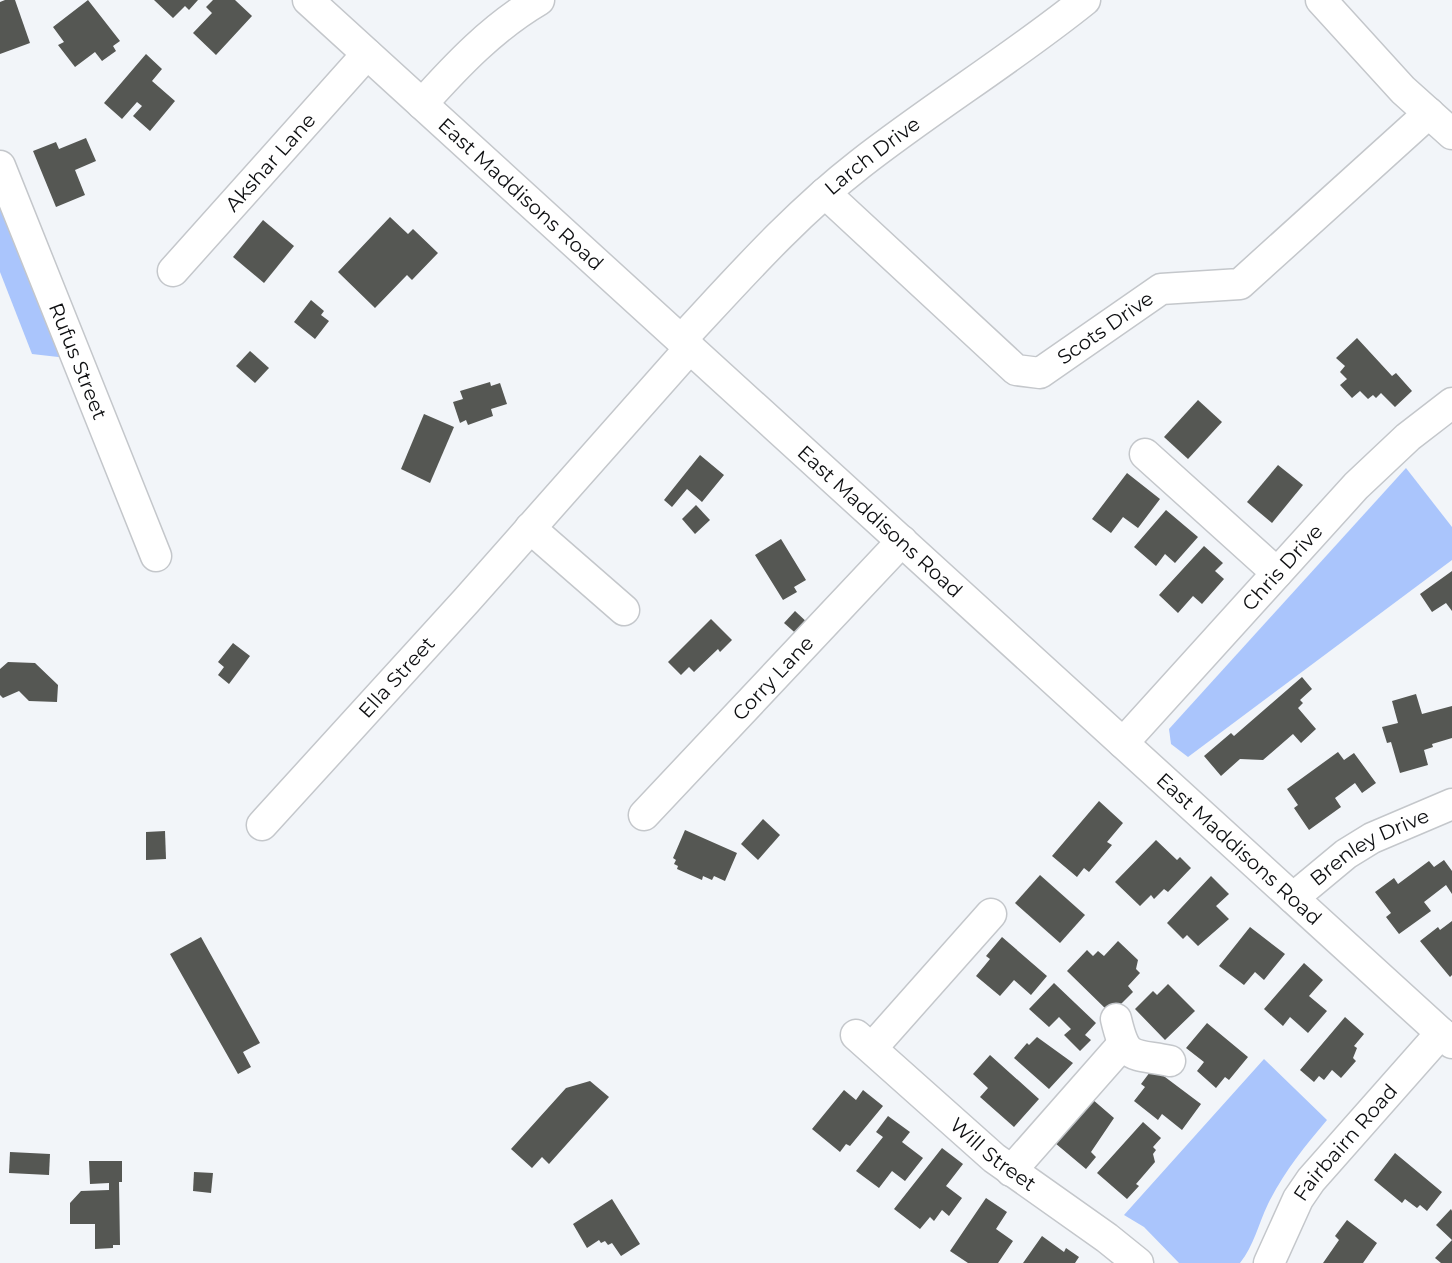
<svg xmlns="http://www.w3.org/2000/svg" width="1452" height="1263" font-family="Montserrat,sans-serif">
<style>
.green{fill:#aac5fc}
.building{fill:#555753}
.lines{fill:none;stroke-linecap:round;stroke-linejoin:round}
.minor-casing{stroke:#c4c7cb;stroke-width:33}
.minor{stroke:#fff;stroke-width:30}
.labels{text-anchor:middle;stroke-width:6;stroke-linejoin:round;paint-order:stroke}
.street-label{font-size:20px;fill:#0e0f11;stroke:#f2f5f9}
</style>
<rect width="100%" height="100%" fill="#f2f5f9"/>
<g class="green">
<path d="M0,190L67,358L32,354L0,272Z"/>
<path d="M1406,468L1452,527V560L1188,757L1171,744L1169,729Z"/>
<path d="M1264,1059L1327,1120C1304,1147 1284,1172 1268,1204C1258,1225 1254,1245 1240,1263H1179L1144,1227L1124,1215Z"/>
</g>
<g class="building">
<path d="M5,0H15L30,43L0,54V2Z"/>
<path d="M88,0L120,41L113,46L116,51L102,61L95,52L75,67L58,45L64,42L53,27Z"/>
<path d="M154,0H198L189,10L185,6L173,18Z"/>
<path d="M213,0H235L252,16L216,55L193,33L212,13L206,7Z"/>
<path d="M146,54L162,69L152,81L175,101L150,131L133,116L142,106L137,102L122,119L104,103Z"/>
<path d="M86,138L96,161L75,170L85,195L56,207L33,151L56,142L59,149Z"/>
<path d="M390,217L408,234L413,229L438,253L412,280L407,275L375,308L338,272Z"/>
<path d="M263,220L294,246L264,283L233,257Z"/>
<path d="M311,300L324,311L321,315L329,321L315,339L294,322Z"/>
<path d="M1357,338L1392,376L1396,373L1412,391L1395,407L1381,393L1376,398L1373,395L1368,399L1360,391L1352,398L1340,385L1347,379L1340,372L1345,366L1336,358Z"/>
<path d="M250,351L269,368L255,383L236,366Z"/>
<path d="M490,382L491,386L500,383L507,404L491,409L493,416L468,425L466,420L460,423L453,402L463,399L460,391Z"/>
<path d="M1198,400L1222,422L1188,459L1164,437Z"/>
<path d="M424,414L454,427L430,483L401,469Z"/>
<path d="M700,455L724,475L702,502L687,489L672,507L664,500Z"/>
<path d="M1278,465L1303,485L1272,523L1247,502Z"/>
<path d="M1127,473L1160,499L1138,528L1123,517L1111,533L1092,519Z"/>
<path d="M696,505L710,520L695,534L682,519Z"/>
<path d="M1166,510L1198,537L1175,563L1165,554L1156,566L1134,547Z"/>
<path d="M781,539L806,580L794,587L797,592L783,600L755,555Z"/>
<path d="M1204,546L1223,563L1215,571L1224,579L1202,604L1193,596L1178,613L1159,595Z"/>
<path d="M1452,571V611L1446,603L1432,612L1420,594Z"/>
<path d="M795,611L810,625L800,637L784,623Z"/>
<path d="M711,619L732,640L720,652L718,649L694,672L689,667L681,675L668,662Z"/>
<path d="M233,643L250,656L229,684L218,675L224,667L218,662Z"/>
<path d="M8,662L35,663L58,685L57,702L29,701L19,691L3,698L0,695V669Z"/>
<path d="M1302,677L1312,689L1300,700L1303,703L1298,708L1316,729L1301,743L1293,734L1263,760L1240,759L1221,776L1204,756L1231,733L1234,736Z"/>
<path d="M1416,694L1422,714L1452,706V738L1432,744L1433,747L1424,750L1428,765L1400,773L1391,742L1387,743L1382,727L1398,723L1392,701Z"/>
<path d="M1338,752L1344,760L1354,753L1376,783L1362,793L1355,783L1335,798L1341,807L1309,830L1294,808L1298,805L1287,789Z"/>
<path d="M1099,801L1123,823L1107,842L1112,845L1089,872L1084,868L1077,877L1052,856Z"/>
<path d="M763,819L780,835L758,860L741,844Z"/>
<path d="M685,830L737,853L725,881L714,876L712,880L703,876L702,880L677,869L678,866L674,864L676,860L673,858Z"/>
<path d="M165,831L166,859L146,860V832Z"/>
<path d="M1156,840L1177,860L1180,857L1191,868L1168,892L1164,889L1154,899L1151,895L1140,906L1115,882Z"/>
<path d="M1444,860L1452,871V894L1446,885L1424,902L1431,911L1399,934L1386,917L1391,913L1375,892L1394,878L1398,884L1429,861L1434,867Z"/>
<path d="M1040,875L1085,915L1060,943L1015,903Z"/>
<path d="M1211,876L1229,894L1216,906L1229,919L1198,946L1187,935L1183,939L1167,923Z"/>
<path d="M1452,921V975L1450,977L1420,941L1438,927L1440,930Z"/>
<path d="M1250,927L1285,954L1264,980L1255,972L1244,985L1219,966Z"/>
<path d="M201,937L260,1043L243,1052L251,1067L238,1074L170,954Z"/>
<path d="M1002,937L1047,976L1031,995L1014,980L1000,996L976,976L990,959L986,956Z"/>
<path d="M1118,941L1138,960L1136,969L1140,973L1128,986L1133,992L1111,1014L1067,971L1087,950L1093,956L1098,951L1104,956Z"/>
<path d="M1304,963L1323,980L1309,996L1327,1011L1308,1033L1290,1017L1283,1026L1264,1009Z"/>
<path d="M1054,983L1096,1023L1085,1035L1091,1040L1080,1051L1064,1035L1071,1029L1059,1017L1049,1027L1029,1009Z"/>
<path d="M1168,984L1195,1011L1165,1040L1135,1009L1153,991L1157,995Z"/>
<path d="M1345,1017L1364,1034L1354,1046L1357,1048L1353,1058L1356,1061L1341,1078L1332,1070L1324,1080L1319,1076L1314,1082L1300,1070Z"/>
<path d="M1207,1023L1248,1057L1229,1080L1225,1077L1216,1088L1197,1071L1204,1062L1186,1048Z"/>
<path d="M1037,1037L1073,1063L1049,1089L1014,1058L1027,1043L1029,1045Z"/>
<path d="M990,1055L1039,1099L1014,1127L980,1097L988,1088L973,1074Z"/>
<path d="M1153,1068L1201,1104L1182,1130L1162,1114L1158,1120L1134,1101L1145,1087L1141,1084Z"/>
<path d="M590,1081L609,1097L549,1164L542,1157L532,1168L511,1149L566,1088Z"/>
<path d="M844,1090L856,1100L863,1090L883,1106L850,1146L846,1144L840,1152L812,1129Z"/>
<path d="M1092,1099L1114,1118L1091,1152L1096,1157L1086,1169L1055,1143Z"/>
<path d="M888,1116L910,1132L902,1142L923,1158L905,1181L892,1171L879,1188L856,1171L883,1137L876,1132Z"/>
<path d="M1143,1122L1161,1138L1153,1147L1156,1150L1153,1154L1155,1162L1136,1184L1139,1186L1127,1199L1097,1173Z"/>
<path d="M942,1148L963,1164L946,1186L962,1198L949,1216L942,1210L934,1221L930,1217L920,1229L894,1209Z"/>
<path d="M10,1152L50,1154L49,1175L9,1173Z"/>
<path d="M1395,1153L1442,1192L1427,1211L1420,1205L1417,1208L1405,1199L1402,1203L1374,1180Z"/>
<path d="M89,1161H122V1182H119L120,1245H113V1248L95,1249V1224H70V1203L81,1191L109,1190V1183L90,1184Z"/>
<path d="M194,1172L213,1173L211,1193L193,1191Z"/>
<path d="M986,1198L1007,1212L996,1229L1013,1241L998,1263H968L950,1251Z"/>
<path d="M612,1199L640,1244L621,1256L612,1243L608,1245L605,1241L601,1243L599,1240L587,1248L573,1224Z"/>
<path d="M1451,1209L1452,1211V1263H1441L1435,1258L1452,1240L1436,1225Z"/>
<path d="M1347,1220L1377,1243L1363,1263H1323L1339,1240L1335,1236Z"/>
<path d="M1042,1236L1064,1252L1066,1248L1079,1257L1075,1263H1023Z"/>
</g>
<g class="lines">
<defs>
<g id="minor">
<path id="s1" d="M308,0L1452,1043"/>
<path d="M1321,0L1403,90L1452,134"/>
<path d="M422,104C457,65 493,27 539,0"/>
<path id="s2" d="M0,166L156,556"/>
<path id="s3" d="M825,193L1016,370L1040,373L1161,289L1240,284L1429,113"/>
<path id="s4" d="M173,271L367,54"/>
<path id="s5" d="M681,340C738,279 793,216 860,164C933,107 1013,58 1085,0"/>
<path d="M1145,454L1277,573"/>
<path d="M530,528L624,610"/>
<path id="s6" d="M1123,743L1356,486L1408,437L1452,403"/>
<path id="s7" d="M644,815L902,541"/>
<path id="s8" d="M262,825L466,601L690,348"/>
<path id="s9" d="M1293,898L1346,854L1372,838L1452,804"/>
<path d="M1116,1019C1126,1061 1131,1053 1170,1061"/>
<path id="s10" d="M856,1035L994,1158L1107,1238L1138,1263"/>
<path d="M872,1048L991,914"/>
<path d="M1011,1171L1122,1045"/>
<path id="s11" d="M1269,1263L1298,1199L1311,1180L1441,1033"/>
</g>
</defs>
<use href="#minor" class="minor-casing"/>
<use href="#minor" class="minor"/>
</g>
<g class="labels">
<g class="street-label">
<text dy="7" stroke="none"><textPath href="#s5" startOffset="266">Larch Drive</textPath></text>
<text dy="7" stroke="none"><textPath href="#s4" startOffset="146">Akshar Lane</textPath></text>
<text dy="7" stroke="none"><textPath href="#s1" startOffset="288">East Maddisons Road</textPath></text>
<text dy="7" stroke="none"><textPath href="#s3" startOffset="364">Scots Drive</textPath></text>
<text dy="7" stroke="none"><textPath href="#s2" startOffset="210">Rufus Street</textPath></text>
<text dy="7" stroke="none"><textPath href="#s1" startOffset="774">East Maddisons Road</textPath></text>
<text dy="7" stroke="none"><textPath href="#s6" startOffset="237">Chris Drive</textPath></text>
<text dy="7" stroke="none"><textPath href="#s8" startOffset="200">Ella Street</textPath></text>
<text dy="7" stroke="none"><textPath href="#s7" startOffset="188">Corry Lane</textPath></text>
<text dy="7" stroke="none"><textPath href="#s1" startOffset="1260">East Maddisons Road</textPath></text>
<text dy="7" stroke="none"><textPath href="#s9" startOffset="93">Brenley Drive</textPath></text>
<text dy="7" stroke="none"><textPath href="#s11" startOffset="144">Fairbairn Road</textPath></text>
<text dy="7" stroke="none"><textPath href="#s10" startOffset="182">Will Street</textPath></text>
</g>
</g>
</svg>
